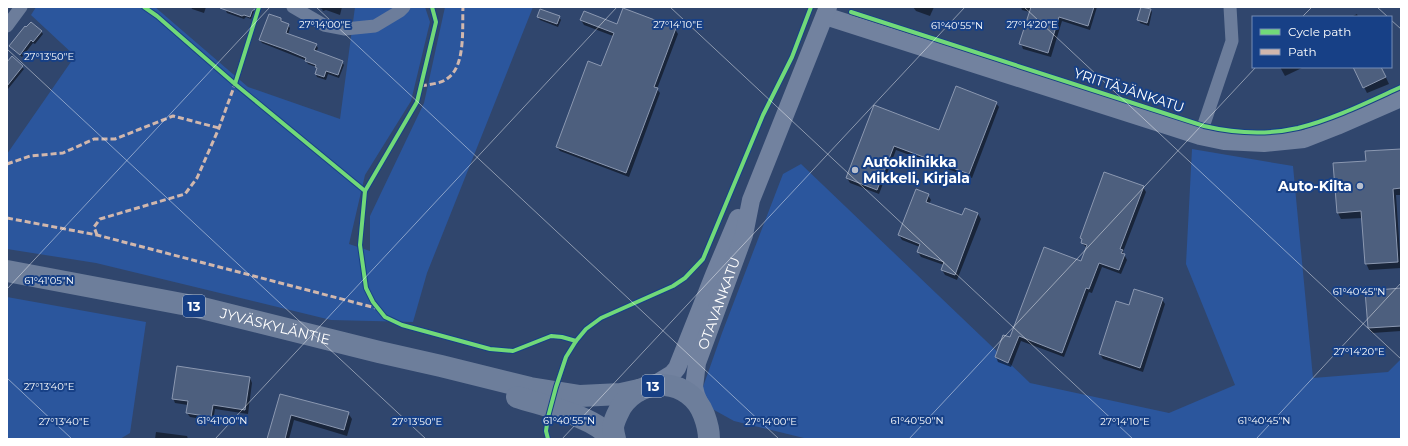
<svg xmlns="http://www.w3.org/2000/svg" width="1408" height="446" font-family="Montserrat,sans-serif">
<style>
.green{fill:#2b569d}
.shadow{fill:#0007}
.building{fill:#4d5f7e;stroke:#8b98b1}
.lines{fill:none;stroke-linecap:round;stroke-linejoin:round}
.street{stroke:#6c7d9b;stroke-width:13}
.secondary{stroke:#72829f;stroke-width:18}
.highway{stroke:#6d7e9b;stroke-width:22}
.quiet{stroke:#d1b7ad;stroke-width:3;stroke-dasharray:6 3;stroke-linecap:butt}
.cycleway-casing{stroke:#174086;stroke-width:6}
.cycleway{stroke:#71d979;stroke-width:4}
.ticks{fill:none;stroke:#fff;stroke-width:1;stroke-opacity:0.45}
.poi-dot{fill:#b7becc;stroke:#174086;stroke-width:1.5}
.labels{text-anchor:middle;stroke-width:4;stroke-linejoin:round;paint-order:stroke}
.shield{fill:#174086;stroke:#b9c6db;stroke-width:1}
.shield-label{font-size:13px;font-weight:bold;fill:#fff}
.street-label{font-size:14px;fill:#fff;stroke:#174086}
.poi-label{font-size:14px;font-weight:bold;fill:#fff;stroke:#174086;text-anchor:start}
.ticks-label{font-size:10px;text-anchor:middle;fill:#fff;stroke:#174086;stroke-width:4;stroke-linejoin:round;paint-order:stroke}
</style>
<rect width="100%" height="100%" fill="#30466d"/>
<g class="green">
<path d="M36,7H155L248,87L340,119L355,7H425L430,22L411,101L365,175L349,244L370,251V216L424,103L445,7H533L427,273L413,322L331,320L96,263L7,249V154L75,56L31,15Z"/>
<path d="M1192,149L1293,166L1313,378L1388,372L1401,359V439H808L734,421L698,401L722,333L783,174L801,164L1030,383L1169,413L1235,385L1186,264Z"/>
<path d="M7,297L146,322L130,433L120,439H7Z"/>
</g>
<g class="shadow">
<path d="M191,7H206L204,13L192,9Z"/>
<path d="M220,7H251L254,11L251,19L246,17L244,19L227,13L225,9Z"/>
<path d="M317,7H342L340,15L326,10L323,11L322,9Z"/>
<path d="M913,7H934L930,16L916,11Z"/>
<path d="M1021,7H1097L1090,30L1062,21L1051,57L1023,49L1021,44L1030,12L1022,10Z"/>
<path d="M1150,9L1152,12L1149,26L1140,23L1139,20Z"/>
<path d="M584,12L618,25L675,29L678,34L657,89L660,93L629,177L560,151L557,147L602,68L613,36L584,25L581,20Z"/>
<path d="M1357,14L1358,17H1351Z"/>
<path d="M538,17H559L561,20L558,27L540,20Z"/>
<path d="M281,19L283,22L288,25L290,28L288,35L316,45L318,48L316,52L342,62L344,65L339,78L328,74L326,80L317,77L316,74L317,69L316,67L308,64L305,60L262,43L260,40Z"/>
<path d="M41,31L43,34L35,44L33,43L22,57L10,46Z"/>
<path d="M7,64L22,67L24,69L8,89H7Z"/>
<path d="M1280,67H1304L1285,76Z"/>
<path d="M1354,67H1381L1389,84L1367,93Z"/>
<path d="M996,103L999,107L972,178L896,150L879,194L850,183L847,178L875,106L940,131Z"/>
<path d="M1401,150V195H1396L1401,268L1369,270L1366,263L1363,218L1341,219L1338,213L1367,162Z"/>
<path d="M1143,187L1146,192L1123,252L1127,260L1121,274L1102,267L1092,293L1089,292L1064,357L1021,341L1011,367L998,362L996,357L1010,339L1081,262L1087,248L1082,243L1083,241L1081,238Z"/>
<path d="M916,190L928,195L931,200L929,204L962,217L965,209L978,214L981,219L957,280L945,275L942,270L944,265L921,257L918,252L920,247L902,240L899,235Z"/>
<path d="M1401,291V331L1372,333L1369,328L1366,292Z"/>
<path d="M1162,299L1165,304L1143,372L1103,359L1100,354L1129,306Z"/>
<path d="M250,378L252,383L248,414L215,409L213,421L190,417L187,413L188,405L175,403L173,398Z"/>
<path d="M280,395L348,413L352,419L347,436L294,420L289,439H268Z"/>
<path d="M156,432L187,436L188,439H155Z"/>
</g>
<g class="building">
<path d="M220,7H258L252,11L250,17L244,15L242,16L220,8Z"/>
<path d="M1031,7H1094L1088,26L1059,17L1048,53L1019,44Z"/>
<path d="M1141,7L1151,9L1147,23L1137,20Z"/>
<path d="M623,8L676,28L654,87L658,88L626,173L556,147L588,61L601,66L614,33L580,20L584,11L617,24Z"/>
<path d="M540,9L560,16L557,24L537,17Z"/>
<path d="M269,14L281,18V21L289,24L286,33L317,44L314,50L343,61L338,75L326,71L324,77L315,74L317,68L315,67L316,65L305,61L306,58L287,50L259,40Z"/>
<path d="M31,22L42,31L33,42L31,40L20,55L9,46L25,26L26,27Z"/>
<path d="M12,56L23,66L7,86V62Z"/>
<path d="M1353,67H1381L1386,77L1363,88Z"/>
<path d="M956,86L997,102L969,174L894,146L877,190L846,178L874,105L939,130Z"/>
<path d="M1401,149V188L1393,189L1398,262L1365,264L1361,211L1337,213L1333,163L1366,161L1365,151Z"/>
<path d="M1104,172L1144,186L1120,249L1123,250L1121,253L1125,254L1119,270L1099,263L1089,289L1086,288L1062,353L1019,336L1008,363L995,357L1003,335L1010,337L1044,247L1081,261L1087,245L1081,243L1082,239L1080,238Z"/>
<path d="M916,189L929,194L926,202L962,215L965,208L978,213L955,275L941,270L944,262L917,252L920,244L898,235Z"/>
<path d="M1401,288V326L1368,328L1365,291Z"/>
<path d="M1134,289L1163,298L1140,368L1099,354L1116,301L1129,305Z"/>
<path d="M177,366L250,377L245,410L213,405L211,417L186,413L188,401L172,399Z"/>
<path d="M280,394L349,412L344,430L291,415L285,439H267Z"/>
</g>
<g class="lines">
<g class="street">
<path d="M293,7L324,25L345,29L375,26L400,11L404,7"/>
<path d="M7,26L21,7"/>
<path d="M1200,136L1232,41L1230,7"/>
</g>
<g class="secondary">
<path d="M825,16L1200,136L1224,141L1264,143L1304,139L1337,126L1401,98"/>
<path d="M654,385L672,374L677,368L714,275L738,218"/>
<path id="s1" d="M701,407L696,395L694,387L697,363L744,235L751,200L828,7"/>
</g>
<g class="highway">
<path id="s2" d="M7,271L198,307L379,352L441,366L530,388L580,396L621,394L639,390"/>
<path d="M517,397C544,406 595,416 612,439"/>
<path d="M615,439C614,435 613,431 613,427C614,420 618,413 621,407C642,375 690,378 704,415C707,423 709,431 709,439"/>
</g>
<g class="quiet">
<path d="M421,86C430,84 441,84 448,78C466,65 462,27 463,7"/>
<path d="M7,164L30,156L63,153L94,139H115L173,116L219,128"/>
<path d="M7,218L97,235L376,308"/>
<path d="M97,235L94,227L100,219L185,194L197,178L219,128L235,84"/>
</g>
<defs>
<g id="cycleway">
<path d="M144,7L157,16L235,84L365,191"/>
<path d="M432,7L436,22L417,102L365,191L360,245L366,288L373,302L385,317L402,325L490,349L513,351L551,336L562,337L576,341"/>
<path d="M851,12L1204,126C1234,133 1267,135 1298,128C1334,119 1368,102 1401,87"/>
<path d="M235,84L259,7"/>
<path d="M548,439L546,431L548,417L556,387L566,357L576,341L586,329L601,318L673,286L685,278L703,259L763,115L792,57L811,7"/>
</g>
</defs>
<use href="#cycleway" class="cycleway-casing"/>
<use href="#cycleway" class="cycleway"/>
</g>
<path class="ticks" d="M316,7L779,439M670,7L1133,439M1024,7L1401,359M1377,7L1388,17M1302,17L1312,7M1391,20L1401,29M7,49L426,439M7,289L270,7M7,378L72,439M215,439L617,7M562,439L965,7M909,439L1256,67M1256,439L1401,283"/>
<g class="poi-dot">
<circle cx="855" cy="170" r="4"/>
<circle cx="1360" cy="186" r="4"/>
</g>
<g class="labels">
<g class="shield">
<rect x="183" y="295" width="22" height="22" rx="3"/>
<rect x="642" y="375" width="22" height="22" rx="3"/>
</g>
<g class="shield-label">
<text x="194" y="311">13</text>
<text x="653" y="391">13</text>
</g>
<g class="street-label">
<text transform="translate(1129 90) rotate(18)" y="5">YRITTÄJÄNKATU</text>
<text dy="5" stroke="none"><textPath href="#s1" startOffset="109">OTAVANKATU</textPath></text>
<text dy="5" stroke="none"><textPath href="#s2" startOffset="274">JYVÄSKYLÄNTIE</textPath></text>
</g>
<g class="poi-label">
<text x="863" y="167">Autoklinikka<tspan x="863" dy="16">Mikkeli, Kirjala</tspan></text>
<text x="1352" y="191" text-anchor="end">Auto-Kilta</text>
</g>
</g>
<g class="ticks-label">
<text x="325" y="28">27°14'00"E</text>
<text x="678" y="28">27°14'10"E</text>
<text x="1032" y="28">27°14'20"E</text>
<text x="957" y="29">61°40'55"N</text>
<text x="49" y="60">27°13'50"E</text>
<text x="49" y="284">61°41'05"N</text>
<text x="1359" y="295">61°40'45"N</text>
<text x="1359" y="355">27°14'20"E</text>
<text x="49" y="390">27°13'40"E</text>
<text x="222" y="424">61°41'00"N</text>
<text x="569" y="424">61°40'55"N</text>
<text x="917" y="424">61°40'50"N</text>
<text x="1264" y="424">61°40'45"N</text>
<text x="64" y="425">27°13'40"E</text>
<text x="417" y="425">27°13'50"E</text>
<text x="771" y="425">27°14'00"E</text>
<text x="1125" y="425">27°14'10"E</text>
</g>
<rect width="1408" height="446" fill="none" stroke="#ffffff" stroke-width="16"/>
<rect x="1252" y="16" width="140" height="52" fill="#174086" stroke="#748cb6"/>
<rect x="1260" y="29" width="20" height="6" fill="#71d979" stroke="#748cb6"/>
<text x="1288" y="36" font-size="12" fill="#ffffff">Cycle path</text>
<rect x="1260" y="49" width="20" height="6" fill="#d1b7ad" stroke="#748cb6"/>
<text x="1288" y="56" font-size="12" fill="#ffffff">Path</text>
</svg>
